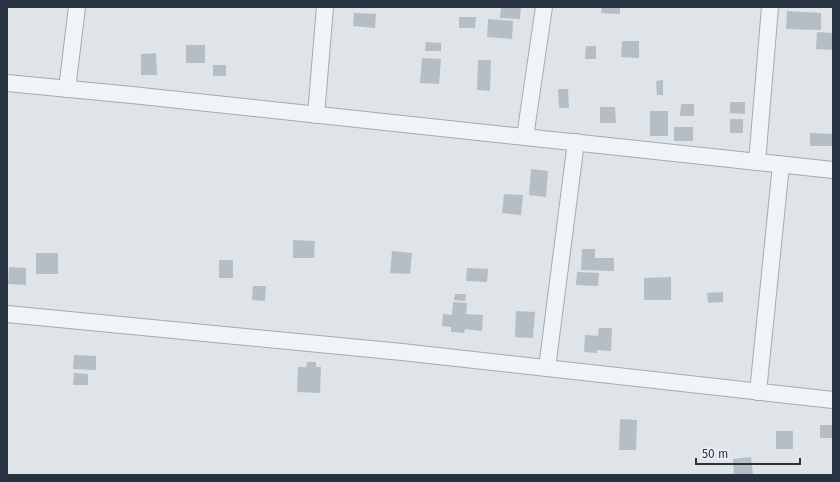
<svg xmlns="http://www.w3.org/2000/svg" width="840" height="482" font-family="'Fira Sans',sans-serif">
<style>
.building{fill:#b5bdc5}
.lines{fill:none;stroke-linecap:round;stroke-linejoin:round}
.minor-casing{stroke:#a3abb2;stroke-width:18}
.minor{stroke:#f1f4f6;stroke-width:16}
</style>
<rect width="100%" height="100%" fill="#dee4e8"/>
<g class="building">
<path d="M501,7H521L520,19L500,18Z"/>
<path d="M602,7H620V14L601,13Z"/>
<path d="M787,11L821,13V30L786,29Z"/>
<path d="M354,13L376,14L375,28L353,26Z"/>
<path d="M459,17H476L475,28H459Z"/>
<path d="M488,19L513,21L512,39L487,37Z"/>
<path d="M817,32L833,33V50L816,49Z"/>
<path d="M622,41H639V58L621,57Z"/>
<path d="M426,42L441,43V51H425Z"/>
<rect x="186" y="45" width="19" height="18"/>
<path d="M586,46H596V59H585Z"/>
<path d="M156,53L157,75H141V54Z"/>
<path d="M422,58L441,59L439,84L420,83Z"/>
<path d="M478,60H491L490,91L477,90Z"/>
<rect x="213" y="65" width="13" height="11"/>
<path d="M663,80V95H657L656,81Z"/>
<path d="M558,89H568L569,108H559Z"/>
<path d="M730,102H745V114L730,113Z"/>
<path d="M681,104H694V116H680Z"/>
<path d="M600,107H615L616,123H600Z"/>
<rect x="650" y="111" width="18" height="25"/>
<rect x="730" y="119" width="13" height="14"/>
<rect x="674" y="127" width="19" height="14"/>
<path d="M810,133L833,134V146H810Z"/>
<path d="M531,169L548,171L546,197L529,195Z"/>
<path d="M504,194L523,195L521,215L502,213Z"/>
<path d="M293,240L315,241L314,258H293Z"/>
<path d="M582,249H595V258H614V271L581,270Z"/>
<path d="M392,251L412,253L410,274L390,273Z"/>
<rect x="36" y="253" width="22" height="21"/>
<rect x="219" y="260" width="14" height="18"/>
<path d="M9,267L26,268V285L8,284Z"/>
<path d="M467,268L488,269L487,282L466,281Z"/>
<path d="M577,272L599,273L598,286L576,285Z"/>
<path d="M671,277V300H644V278Z"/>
<path d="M253,286H266L265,301L252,300Z"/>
<path d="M723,292V302L708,303L707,293Z"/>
<path d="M455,294H466L465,301L454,300Z"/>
<path d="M453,302L467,303L466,314L483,315L482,331L465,329L464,333L451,332V327L442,326L443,314L452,315Z"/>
<path d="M516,311L535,312L533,338L515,337Z"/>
<path d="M599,328H612L611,351L597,350V353L584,352L585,335L598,336Z"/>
<path d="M74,355L96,356V370L73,369Z"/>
<path d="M307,362H316V367H321L320,393L297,392L298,367H306Z"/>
<path d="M74,373L88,374V385H73Z"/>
<path d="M620,419L637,420L636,450H619Z"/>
<rect x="820" y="425" width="13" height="13"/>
<rect x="776" y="431" width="17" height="18"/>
<path d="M751,457L753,475H734L733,459Z"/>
</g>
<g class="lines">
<defs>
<g id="minor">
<path d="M7,83L132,95L833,170"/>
<path d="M67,89L77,7"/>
<path d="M316,115L325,7"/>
<path d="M525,137L544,7"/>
<path d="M757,162L770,7"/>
<path d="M7,314L402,352L833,400"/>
<path d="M547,368L576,142"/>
<path d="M758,392L781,165"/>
</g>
</defs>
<use href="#minor" class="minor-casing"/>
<use href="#minor" class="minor"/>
</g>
<rect width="840" height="482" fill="none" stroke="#273340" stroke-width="16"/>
<path d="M696 458v6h104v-6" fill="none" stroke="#273340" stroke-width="2"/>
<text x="702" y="458" font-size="12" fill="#273340" stroke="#eef2f6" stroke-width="3" paint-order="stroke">50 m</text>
</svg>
